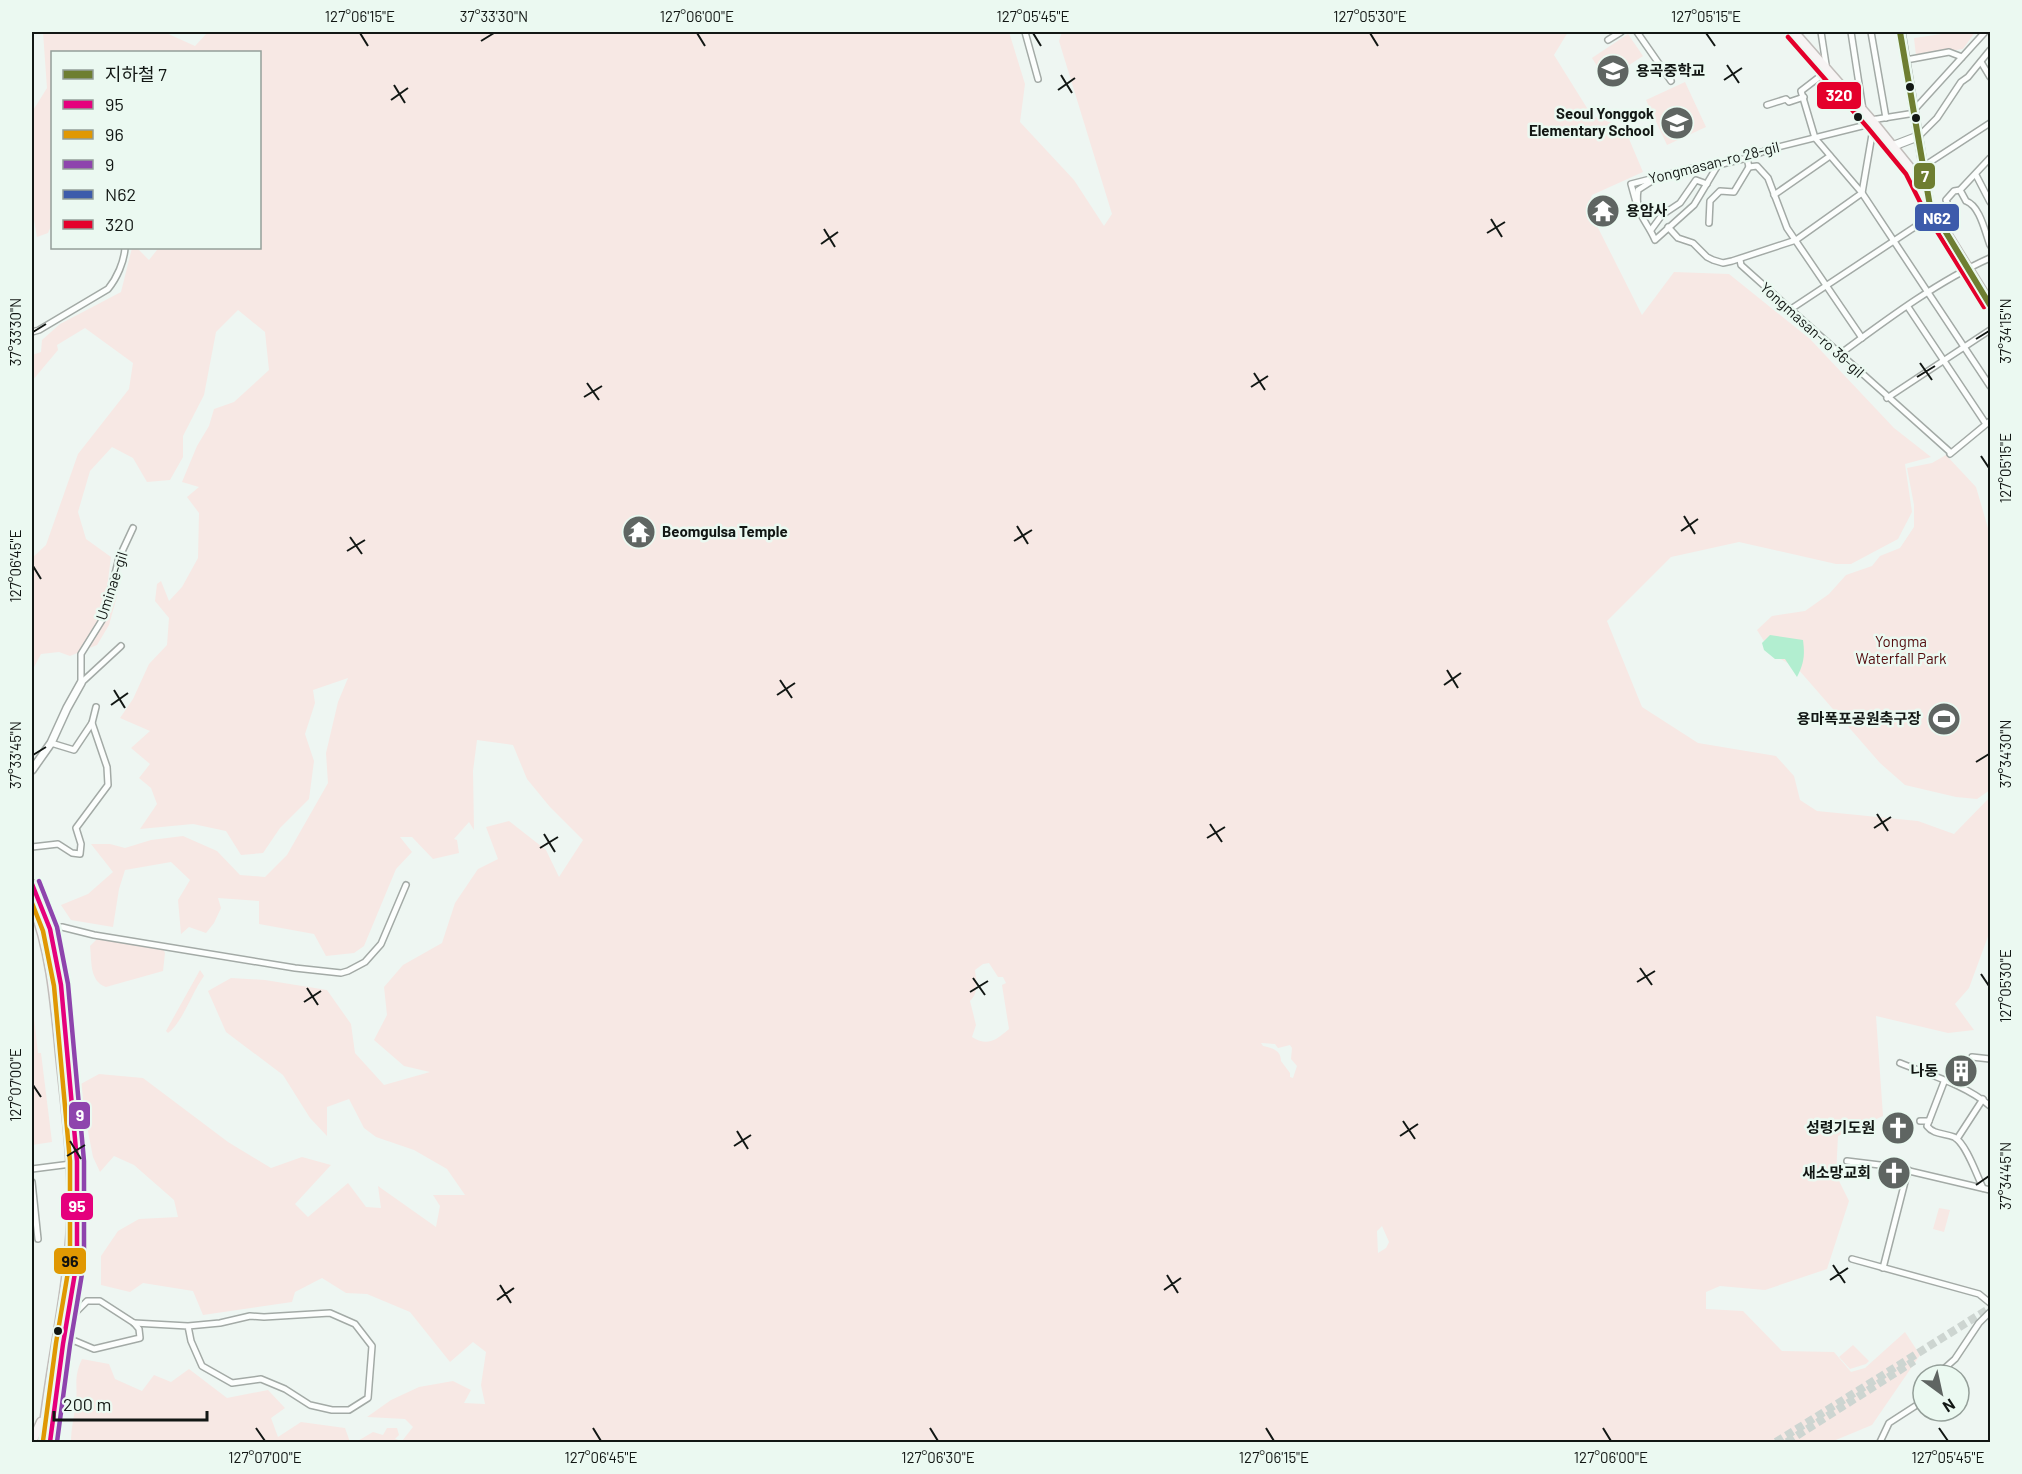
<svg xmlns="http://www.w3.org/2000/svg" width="2022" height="1474" font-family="Barlow,'Noto Sans KR',sans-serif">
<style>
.green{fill:#f7e8e4;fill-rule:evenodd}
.water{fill:#b2eed0}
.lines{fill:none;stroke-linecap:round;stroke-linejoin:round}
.secondary-tunnel{stroke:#cdd5d1;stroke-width:8;stroke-dasharray:8 4;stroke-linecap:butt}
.minor-casing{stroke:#a3aaa6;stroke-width:8}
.tertiary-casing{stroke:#a3aaa6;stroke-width:10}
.secondary-casing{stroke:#a3aaa6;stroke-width:10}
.primary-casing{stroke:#c1bdba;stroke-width:11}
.minor{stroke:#fcfefd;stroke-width:5}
.tertiary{stroke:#fcfefd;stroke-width:7}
.secondary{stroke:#fcfefd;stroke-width:8}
.primary{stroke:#f7f4f4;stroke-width:8}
.bus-1-casing{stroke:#ebf9f1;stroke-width:9}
.bus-2-casing{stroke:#ebf9f1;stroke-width:9}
.bus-3-casing{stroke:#ebf9f1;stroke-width:9}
.bus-4-casing{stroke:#ebf9f1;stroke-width:9}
.bus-5-casing{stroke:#ebf9f1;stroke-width:9}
.bus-1{stroke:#e5007d;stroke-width:4.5}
.bus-2{stroke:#e09802;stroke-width:4.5}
.bus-3{stroke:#8e44ad;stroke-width:4.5}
.bus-4{stroke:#3d5bab;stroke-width:4.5}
.bus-5{stroke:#e4002b;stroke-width:4.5}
.metro-1-casing{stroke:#ebf9f1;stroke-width:10}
.metro-1{stroke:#6e7e31;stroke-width:6}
.ticks{fill:none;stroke:#121714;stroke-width:2}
.bus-dot{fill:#121714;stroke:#ebf9f1;stroke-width:2}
.labels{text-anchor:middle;stroke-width:5;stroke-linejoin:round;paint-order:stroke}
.poi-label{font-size:15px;font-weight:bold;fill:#121714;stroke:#ebf9f1;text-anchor:end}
.street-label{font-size:15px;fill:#121714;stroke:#ebf9f1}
.park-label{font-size:15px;fill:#530b0d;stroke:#ebf9f1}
.line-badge{stroke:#ebf9f1;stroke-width:2}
.badge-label{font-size:16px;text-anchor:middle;font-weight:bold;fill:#fff}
.pale-badge-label{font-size:16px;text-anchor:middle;font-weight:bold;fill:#111}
.neatline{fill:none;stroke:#121714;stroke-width:2}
.ticks-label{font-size:15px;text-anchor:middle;fill:#121714}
</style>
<rect width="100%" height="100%" fill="#eef6f2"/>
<g class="green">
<path d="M43,32H164L195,46L208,32H1009L1025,84L1020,122L1074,180L1104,226L1112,214L1059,41L1062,32H1568L1554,55L1592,116L1624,127L1643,172L1592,195L1588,208L1642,315L1674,272L1729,274L1810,339L1894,428L1931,457L1905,464L1912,512L1898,539L1851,564H1836L1739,542L1671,557L1607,621L1642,707L1698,743L1776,756L1794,776L1800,800L1817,811L1918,821L1954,834L1990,797V931L1969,988L1955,1004L1974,1030L1948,1033L1876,1016L1883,1116L1838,1136L1836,1175L1849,1201L1827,1269L1765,1290L1720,1286L1706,1292V1309L1743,1311L1782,1351L1834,1352L1851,1372L1865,1368L1905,1332L1920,1355L1872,1425L1831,1442H356L373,1432L383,1435L387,1428H397L399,1435L395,1439L402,1441L413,1427L405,1419L367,1417L391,1400L419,1387L453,1381L471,1390L464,1403L485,1404L481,1385L486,1352L473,1342L450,1362L410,1312L367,1294L346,1293L322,1278L295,1292L292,1302L203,1315L193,1291L143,1283L130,1292L101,1285V1256L118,1231L139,1219L178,1217L174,1200L134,1165L114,1156L100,1172L93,1157L79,1085L99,1074L143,1078L228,1142L271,1168L302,1157L331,1165L295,1204L308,1217L348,1183L366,1207L381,1208L378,1186L436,1227L440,1206L433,1195H465L447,1169L414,1150L376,1137L364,1128L349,1099L327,1107V1136L310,1118L283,1075L226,1032L208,991L231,978L265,980L327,990L351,1024L355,1053L384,1085L430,1072L404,1066L374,1040L387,1015L384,987L403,965L442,943L455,903L478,869L498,859L486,827L509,821L546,850L559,877L583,840L550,807L527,779L513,745L477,740L473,771L474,830L469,822L454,839L457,840L459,853L433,859L412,837H400L412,852L396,869L364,946L354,953L326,956L314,934L259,924V901L218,898L221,908L214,923L206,933L189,927L181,934L178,900L190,880L171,862L125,870L119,889L113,927L71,920L61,905L88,894L113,872L91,844H110L125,848L151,840L183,836L217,851L240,875L265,877L287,855L328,783L326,753L338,702L348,678L313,690L315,703L305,734L314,761L309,799L280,828L263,853L241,855L226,831L193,824L140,829L157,804L151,788L139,778L150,764L131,748L150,731L120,718L133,699L149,664L167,645L169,618L155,601L157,584L161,581L169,601L182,587L198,558L199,513L187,497L199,487L182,482L197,446L209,426L214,409L234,402L269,370L265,332L238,310L216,332L204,395L183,436V457L170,480L147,482L133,458L112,447L90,471L78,512L86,539L111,557L107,588L117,596L109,625L97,645L70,656L59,652L41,654L32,671V558L46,545L78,454L129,389L133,363L85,328L57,345L58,350L32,381V355L41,352L42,340L60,324L121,292L132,248H137L149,260L157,250L156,248H260V52H52V224L48,233L37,237L32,209V112L47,88ZM989,963L998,977H1003L1006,983L1002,985L1009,1029C996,1040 988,1047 972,1037L976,1025L970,1001C979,993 976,981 975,970L983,964ZM1261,1043L1275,1044L1278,1048L1290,1045L1292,1048L1291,1059L1297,1066L1293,1078L1290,1077V1073L1281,1061C1281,1050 1272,1048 1263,1046ZM1382,1226L1389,1242L1386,1248L1378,1253L1377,1231Z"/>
<path d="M1956,32H1975L1963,49L1916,56L1914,38Z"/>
<path d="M1628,34L1643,56L1606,80L1592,58Z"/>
<path d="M1685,82L1706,127L1667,145L1646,100Z"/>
<path d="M1946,455L1976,487L1990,535L1988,607L1990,609V790L1977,799L1956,797L1905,785L1880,763L1798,669L1772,654L1757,630L1772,616L1805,611L1829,594L1846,575L1872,566L1880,556L1900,548L1914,527V505L1907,468L1932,463Z"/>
<path d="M97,939L163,949L165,953L163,971L106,987C89,981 92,961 90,946Z"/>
<path d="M200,970L204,976C192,992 183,1022 168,1033L166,1031Z"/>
<path d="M32,1000L38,1053H41L52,1142L32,1145Z"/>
<path d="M1939,1208L1950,1210L1944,1232L1933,1229Z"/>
<path d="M1853,1345L1869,1361L1866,1364L1850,1369L1839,1357Z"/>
<path d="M82,1359L109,1364L115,1379L142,1391L154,1375L171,1382L189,1369L227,1398L268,1390L285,1408L271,1418L278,1437L301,1422L345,1428L350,1442H71C71,1429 74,1417 76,1403C78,1384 73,1379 82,1359Z"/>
</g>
<path class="water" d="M1770,635L1803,640C1805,655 1804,663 1797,677L1785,659H1775L1764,650L1762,643Z"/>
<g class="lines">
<g class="secondary-tunnel">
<path d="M1776,1442L1990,1308"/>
<path d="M1787,1442L1914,1361"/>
</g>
<defs>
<g id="minor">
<path d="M1025,32L1038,79"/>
<path d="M1637,32L1671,81"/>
<path d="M1821,32L1827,71L1801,91L1815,138L1862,193L1990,386"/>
<path d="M1851,32L1863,110"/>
<path d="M1871,32L1886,118"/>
<path d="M1608,40L1621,32"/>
<path d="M1906,60L1949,52L1962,57"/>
<path d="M1981,62L1990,77"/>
<path d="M1767,105L1786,99L1789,102L1804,97"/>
<path d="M1914,110L1985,32"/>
<path d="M1871,120L1915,113"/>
<path d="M1919,136L1937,118L1961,82L1968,77L1990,50"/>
<path d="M1747,158L1749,167L1757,166L1768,178L1787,228L1862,338"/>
<path d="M1924,166L1990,123"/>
<path d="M1976,175L1990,202"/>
<path d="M1652,181L1638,190C1634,213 1647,221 1655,240L1694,205L1718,165"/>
<path d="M1960,190L1966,201C1980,206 1985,232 1990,245"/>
<path d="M1774,195L1830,156"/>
<path d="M1636,202L1631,184L1689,169L1718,165L1747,158L1770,149L1874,123L1862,193L1796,240L1732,261L1723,263L1713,260L1707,257L1693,243L1678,238L1668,227"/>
<path d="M1709,223L1710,201L1720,191L1734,192L1749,167"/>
<path d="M1651,230L1662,215L1680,203L1696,180L1707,184"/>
<path d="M1740,260L1741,265L1950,452"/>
<path d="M1908,307L1986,424"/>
<path d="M1791,309L1948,205L1946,200L1954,191L1960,190L1990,158"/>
<path d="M32,332L39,330L108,289C117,278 124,262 125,248"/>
<path d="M1840,354C1886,320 1938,281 1990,258"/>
<path d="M1887,398L1990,330"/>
<path d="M1950,454L1990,421"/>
<path d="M81,683V654L104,617L119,558L133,528"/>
<path d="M81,683L121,646"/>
<path d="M51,743L74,750L92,723L96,707"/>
<path d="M32,847L58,844L72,853L80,854L81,844L76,828L108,785L107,767L92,723"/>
<path d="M48,930L62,927L94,935L295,968L341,973L348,971L365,962L381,944L406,885"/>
<path d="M1972,1057L1990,1059"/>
<path d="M1900,1063C1930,1075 1966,1085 1990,1106"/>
<path d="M1920,1121H1929L1927,1126C1934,1135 1944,1133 1954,1137C1966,1143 1977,1176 1983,1188"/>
<path d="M1929,1121L1944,1082"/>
<path d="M1957,1139L1983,1099"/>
<path d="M1847,1161L1888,1166L1990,1190"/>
<path d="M32,1169L71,1164"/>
<path d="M32,1182L38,1239"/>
<path d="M1852,1259L1979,1294L1990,1303"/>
<path d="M1883,1268L1908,1170"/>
<path d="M134,1323L188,1326L191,1341L202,1366L232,1383L261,1379L285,1389L310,1405L332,1410H349L368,1398L372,1346L355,1324L330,1313L264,1317L250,1316L220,1323L188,1326"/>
<path d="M63,1344L75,1341L94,1349L140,1338L139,1329L134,1323L100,1301H87L68,1320"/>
<path d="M1937,1375L1955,1359L1979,1323L1990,1312"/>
<path d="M1880,1442L1889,1423L1923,1401"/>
</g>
<path id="tertiary" d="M32,770L51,743L67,708L81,683"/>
<g id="secondary">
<path d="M1901,32L1929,201"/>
<path d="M1893,146L1919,136"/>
</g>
<g id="primary">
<path d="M1794,32L1874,123L1912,170L1931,208L1990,303"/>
<path d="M32,884L50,929L61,985L77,1161V1261L63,1344L50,1442"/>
<path d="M32,903C51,951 55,1003 60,1054C66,1111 74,1169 71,1226C67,1299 49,1370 42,1442"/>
<path d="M32,1442L41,1422"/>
</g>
</defs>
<use href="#minor" class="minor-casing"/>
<use href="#tertiary" class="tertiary-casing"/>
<use href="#secondary" class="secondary-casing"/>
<use href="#primary" class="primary-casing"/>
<use href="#minor" class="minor"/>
<use href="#tertiary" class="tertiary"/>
<use href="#secondary" class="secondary"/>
<use href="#primary" class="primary"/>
<defs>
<path id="bus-1" d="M32,884L50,929L61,985L77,1161V1261L63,1344L50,1442"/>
<path id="bus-2" d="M32,903L43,931L54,986L70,1161V1260L56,1343L43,1441"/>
<path id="bus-3" d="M39,881L57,927L68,984L84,1161V1262L70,1345L57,1442"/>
<path id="bus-4" d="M1901,32L1931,208L1990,303"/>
<path id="bus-5" d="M1788,37L1868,128L1906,174L1925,212L1984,307"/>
</defs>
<use href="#bus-1" class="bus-1-casing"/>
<use href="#bus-2" class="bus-2-casing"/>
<use href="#bus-3" class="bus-3-casing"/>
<use href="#bus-4" class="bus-4-casing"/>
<use href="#bus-5" class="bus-5-casing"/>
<use href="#bus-1" class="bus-1"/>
<use href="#bus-2" class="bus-2"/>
<use href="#bus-3" class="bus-3"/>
<use href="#bus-4" class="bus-4"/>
<use href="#bus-5" class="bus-5"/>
<defs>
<path id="metro-1" d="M1900,32L1930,206L1990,305"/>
</defs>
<use href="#metro-1" class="metro-1-casing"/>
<use href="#metro-1" class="metro-1"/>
</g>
<path class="ticks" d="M360,33L368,46M697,33L705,46M1033,33L1041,46M1370,33L1378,46M1706,33L1715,46M481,41L494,33M1727,65L1739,83M1061,75L1072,93M1724,80L1742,68M394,85L405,103M1058,90L1075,78M391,100L408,88M1491,219L1502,237M824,229L835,247M1487,233L1505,222M821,244L838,232M33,332L46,324M1976,339L1989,331M1920,363L1932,380M1254,373L1265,390M1917,377L1935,366M587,383L599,400M1251,387L1268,376M584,397L602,386M1981,456L1989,468M1684,516L1695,534M1017,526L1028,544M1681,531L1698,519M350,537L362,554M1014,541L1032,530M347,551L365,540M33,566L41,579M1447,670L1458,688M780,680L792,698M1444,685L1461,673M114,690L125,708M777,695L795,683M111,705L128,693M33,755L46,747M1976,762L1989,754M1877,814L1888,831M1210,824L1222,842M1874,828L1891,817M544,834L555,852M1207,838L1225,827M540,848L558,837M1640,968L1652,985M1981,974L1989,986M973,978L985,995M1637,982L1655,971M307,988L318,1005M970,992L988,981M304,1002L321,991M33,1085L41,1097M1403,1121L1415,1139M737,1131L748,1149M1400,1136L1418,1124M70,1141L81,1159M734,1146L751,1135M67,1156L85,1145M1976,1185L1989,1176M1833,1265L1845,1283M1167,1275L1178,1293M1830,1280L1848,1268M500,1285L511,1303M1164,1290L1181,1278M497,1300L514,1288M256,1428L265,1441M593,1428L601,1441M930,1428L938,1441M1266,1428L1274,1441M1603,1428L1611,1441M1939,1428L1948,1441"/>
<defs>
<symbol id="school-disc" viewBox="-11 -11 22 22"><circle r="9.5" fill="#5f6562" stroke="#ebf9f1"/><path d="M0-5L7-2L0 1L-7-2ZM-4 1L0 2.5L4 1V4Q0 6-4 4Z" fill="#fff"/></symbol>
<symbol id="temple-disc" viewBox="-11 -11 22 22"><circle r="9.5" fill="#5f6562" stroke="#ebf9f1"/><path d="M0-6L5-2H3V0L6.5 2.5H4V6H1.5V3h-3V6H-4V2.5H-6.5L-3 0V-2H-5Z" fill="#fff"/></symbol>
<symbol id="stadium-disc" viewBox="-11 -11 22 22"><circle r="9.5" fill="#5f6562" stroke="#ebf9f1"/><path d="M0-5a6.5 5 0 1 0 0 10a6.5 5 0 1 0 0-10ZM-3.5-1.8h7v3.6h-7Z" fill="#fff"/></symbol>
<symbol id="building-disc" viewBox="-11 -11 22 22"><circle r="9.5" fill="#5f6562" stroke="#ebf9f1"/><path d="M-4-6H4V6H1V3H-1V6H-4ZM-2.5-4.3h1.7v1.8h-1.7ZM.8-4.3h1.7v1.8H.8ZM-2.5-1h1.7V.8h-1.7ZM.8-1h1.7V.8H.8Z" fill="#fff"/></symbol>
<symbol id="church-disc" viewBox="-11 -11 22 22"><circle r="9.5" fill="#5f6562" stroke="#ebf9f1"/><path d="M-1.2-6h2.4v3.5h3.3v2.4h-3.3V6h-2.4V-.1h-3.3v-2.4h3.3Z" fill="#fff"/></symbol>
</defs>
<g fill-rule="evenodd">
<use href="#school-disc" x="1594" y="52" width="38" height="38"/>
<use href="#school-disc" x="1658" y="104" width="38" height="38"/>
<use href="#temple-disc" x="1584" y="192" width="38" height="38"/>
<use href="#temple-disc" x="620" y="513" width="38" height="38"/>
<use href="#stadium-disc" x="1925" y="700" width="38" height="38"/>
<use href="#building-disc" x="1942" y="1052" width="38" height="38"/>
<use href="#church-disc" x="1879" y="1109" width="38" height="38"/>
<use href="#church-disc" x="1875" y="1154" width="38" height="38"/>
</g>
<g class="bus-dot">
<circle cx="1910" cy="87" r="5"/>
<circle cx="1858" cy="117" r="5"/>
<circle cx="1916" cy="118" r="5"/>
<circle cx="58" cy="1331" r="5"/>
</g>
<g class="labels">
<g class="poi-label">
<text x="1636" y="76" text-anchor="start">용곡중학교</text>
<text x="1654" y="119">Seoul Yonggok<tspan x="1654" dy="17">Elementary School</tspan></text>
<text x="1626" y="216" text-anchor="start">용암사</text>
<text x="662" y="537" text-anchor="start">Beomgulsa Temple</text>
<text x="1921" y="724">용마폭포공원축구장</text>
<text x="1938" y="1076">나동</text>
<text x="1875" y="1133">성령기도원</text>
<text x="1871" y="1178">새소망교회</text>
</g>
<g class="street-label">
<text transform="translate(1714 163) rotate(-14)" y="5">Yongmasan-ro 28-gil</text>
<text transform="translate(1812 330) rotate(42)" y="5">Yongmasan-ro 36-gil</text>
<text transform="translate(112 586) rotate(-72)" y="5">Uminae-gil</text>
</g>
<g class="park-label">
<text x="1901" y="647">Yongma<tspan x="1901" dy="17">Waterfall Park</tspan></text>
</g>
</g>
<g class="line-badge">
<rect x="1816" y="81" width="46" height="29" rx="6" fill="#e4002b"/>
<rect x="1913" y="162" width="23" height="28" rx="6" fill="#6e7e31"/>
<rect x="1914" y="203" width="46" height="29" rx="6" fill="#3d5bab"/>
<rect x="68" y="1101" width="23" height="29" rx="6" fill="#8e44ad"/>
<rect x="60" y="1192" width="34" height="29" rx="6" fill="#e5007d"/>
<rect x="53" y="1247" width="34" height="28" rx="6" fill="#e09802"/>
</g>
<g class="badge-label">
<text x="1839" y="101">320</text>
<text x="1925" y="182">7</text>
<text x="1937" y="224">N62</text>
<text x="80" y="1121">9</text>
<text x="77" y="1212">95</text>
</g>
<g class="pale-badge-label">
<text x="70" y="1267">96</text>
</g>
<rect width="2022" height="1474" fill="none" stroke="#ebf9f1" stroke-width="66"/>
<rect x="51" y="51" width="210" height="198" fill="#ebf9f1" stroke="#949f99" stroke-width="1.5"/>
<rect x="63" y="70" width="30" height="9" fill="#6e7e31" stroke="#949f99" stroke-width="1.5"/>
<text x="105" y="81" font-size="18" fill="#121714">지하철 7</text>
<rect x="63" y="100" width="30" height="9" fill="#e5007d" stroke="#949f99" stroke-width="1.5"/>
<text x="105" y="111" font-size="18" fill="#121714">95</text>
<rect x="63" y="130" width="30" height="9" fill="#e09802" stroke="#949f99" stroke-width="1.5"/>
<text x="105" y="141" font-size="18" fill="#121714">96</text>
<rect x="63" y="160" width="30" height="9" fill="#8e44ad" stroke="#949f99" stroke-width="1.5"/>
<text x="105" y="171" font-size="18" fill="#121714">9</text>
<rect x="63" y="190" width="30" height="9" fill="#3d5bab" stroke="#949f99" stroke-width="1.5"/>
<text x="105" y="201" font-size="18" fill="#121714">N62</text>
<rect x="63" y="220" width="30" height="9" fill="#e4002b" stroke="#949f99" stroke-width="1.5"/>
<text x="105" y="231" font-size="18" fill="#121714">320</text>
<g transform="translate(1941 1393) rotate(147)"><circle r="28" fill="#ebf9f1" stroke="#949f99" stroke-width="1.5"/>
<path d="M0-4.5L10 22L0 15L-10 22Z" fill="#5f6562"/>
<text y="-9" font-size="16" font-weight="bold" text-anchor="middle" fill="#121714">N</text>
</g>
<path d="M54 1411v9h153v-9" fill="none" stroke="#121714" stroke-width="3"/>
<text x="63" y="1411" font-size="18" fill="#121714" stroke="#ebf9f1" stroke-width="4.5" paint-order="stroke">200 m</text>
<rect x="33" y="33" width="1956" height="1408" class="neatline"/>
<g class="ticks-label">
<text x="360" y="22">127°06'15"E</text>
<text x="494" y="22">37°33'30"N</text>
<text x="697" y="22">127°06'00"E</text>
<text x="1033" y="22">127°05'45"E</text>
<text x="1370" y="22">127°05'30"E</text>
<text x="1706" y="22">127°05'15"E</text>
<text transform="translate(2006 331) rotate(-90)" y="5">37°34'15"N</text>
<text transform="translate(16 332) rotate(-90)" y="5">37°33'30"N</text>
<text transform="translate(2006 468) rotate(-90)" y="5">127°05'15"E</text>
<text transform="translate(16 566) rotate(-90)" y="5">127°06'45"E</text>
<text transform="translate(2006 754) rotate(-90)" y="5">37°34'30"N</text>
<text transform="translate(16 755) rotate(-90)" y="5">37°33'45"N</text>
<text transform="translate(2006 986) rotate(-90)" y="5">127°05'30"E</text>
<text transform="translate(16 1085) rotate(-90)" y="5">127°07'00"E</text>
<text transform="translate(2006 1176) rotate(-90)" y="5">37°34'45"N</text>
<text x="265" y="1463">127°07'00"E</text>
<text x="601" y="1463">127°06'45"E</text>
<text x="938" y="1463">127°06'30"E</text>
<text x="1274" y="1463">127°06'15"E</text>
<text x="1611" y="1463">127°06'00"E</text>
<text x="1948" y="1463">127°05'45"E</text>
</g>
</svg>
